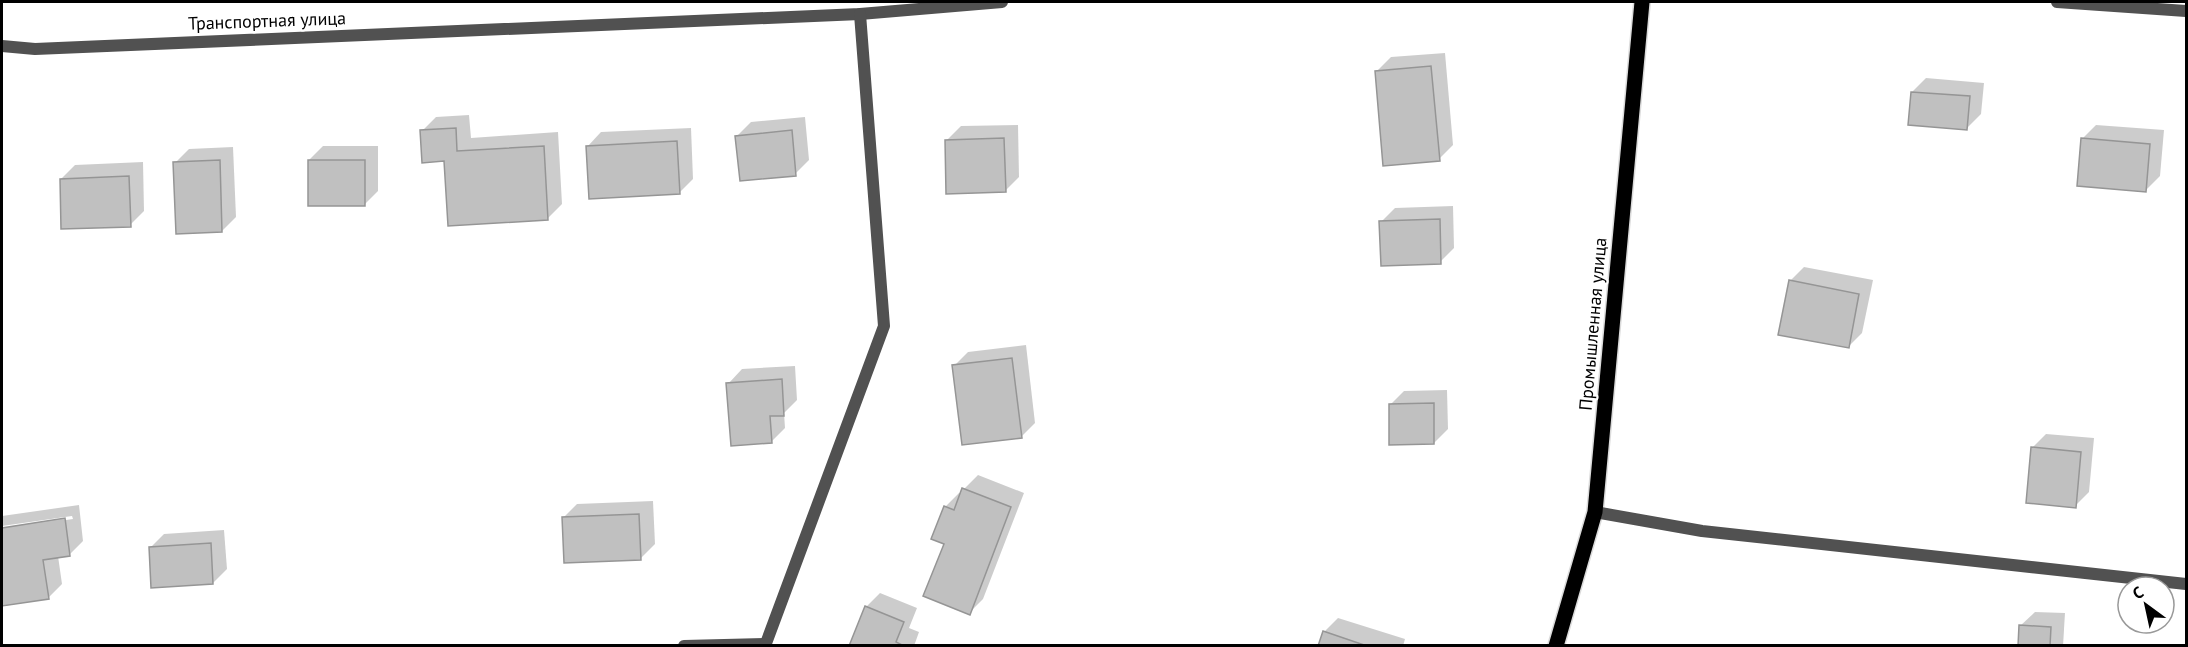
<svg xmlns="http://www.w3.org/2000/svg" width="2188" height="647" font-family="'PT Sans',sans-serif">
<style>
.shadow{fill:#0003}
.building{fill:#c0c0c0;stroke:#959595;stroke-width:1.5}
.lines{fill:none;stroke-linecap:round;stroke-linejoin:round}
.primary-casing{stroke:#dbdbdb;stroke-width:18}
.minor{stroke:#515151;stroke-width:12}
.primary{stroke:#000;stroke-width:15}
.labels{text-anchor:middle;stroke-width:4.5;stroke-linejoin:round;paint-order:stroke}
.street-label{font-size:18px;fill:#000;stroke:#fff}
</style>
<rect width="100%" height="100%" fill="#fff"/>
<g class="shadow">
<path d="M1445,53L1453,145L1439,159L1377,71L1391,57Z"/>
<path d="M1926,78L1984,83L1981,114L1967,128L1912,92Z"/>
<path d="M469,115L471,138L558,132L562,204L548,218L445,159L422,131L436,117Z"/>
<path d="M805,117L809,160L795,174L737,136L751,122Z"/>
<path d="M1018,125L1019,177L1005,191L947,140L961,126Z"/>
<path d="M2096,125L2164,130L2160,176L2146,190L2082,139Z"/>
<path d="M691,128L693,179L679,193L587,147L601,132Z"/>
<path d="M323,146H378V191L364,205L309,160Z"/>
<path d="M233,147L236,217L222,231L175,163L189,149Z"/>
<path d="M143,162L144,211L130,225L61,179L75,165Z"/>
<path d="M1453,206L1454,248L1440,262L1381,222L1395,208Z"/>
<path d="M1804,267L1873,280L1862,333L1848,347L1790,281Z"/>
<path d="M1026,345L1035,423L1021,437L954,366L968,352Z"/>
<path d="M795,366L797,400L784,413L785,428L771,442L728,384L742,369Z"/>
<path d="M1447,390L1448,429L1434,443L1390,405L1404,391Z"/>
<path d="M2046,434L2094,438L2089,492L2075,506L2032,448Z"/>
<path d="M978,475L1024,493L983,599L969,613L946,544L945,507L959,493L962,494L964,489Z"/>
<path d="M653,501L655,544L641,558L563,518L577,504Z"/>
<path d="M79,505L83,541L69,555L58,556L62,584L48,598L2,604V529L73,519L72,516L2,526V516Z"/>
<path d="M224,530L227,569L213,583L150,548L164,534Z"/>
<path d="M880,593L917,608L909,628L919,632L914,646H851L866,607Z"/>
<path d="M2035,612L2065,613L2063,646H2019L2020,626Z"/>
<path d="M1338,618L1405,639L1403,646H1320L1324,632Z"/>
</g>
<g class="building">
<path d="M1431,66L1440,161L1383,166L1375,71Z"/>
<path d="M1911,92L1970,96L1967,130L1908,125Z"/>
<path d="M456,128L457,151L544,146L548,220L448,226L444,161L422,163L420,130Z"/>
<path d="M792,130L796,176L740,181L735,136Z"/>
<path d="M1004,138L1006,192L946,194L945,140Z"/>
<path d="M2081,138L2150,144L2146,192L2077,186Z"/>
<path d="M677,141L680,194L589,199L586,146Z"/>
<path d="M220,160L222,232L176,234L173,162Z"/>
<rect x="308" y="160" width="57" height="46"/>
<path d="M129,176L131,227L61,229L60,179Z"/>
<path d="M1440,219L1441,264L1381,266L1379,221Z"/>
<path d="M1789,280L1859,294L1849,348L1778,335Z"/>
<path d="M1012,358L1022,438L962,445L952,365Z"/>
<path d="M782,379L784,416H770L772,443L731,446L726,383Z"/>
<path d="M1434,403V444L1389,445V404Z"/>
<path d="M2031,447L2081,452L2076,508L2026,503Z"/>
<path d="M962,488L1011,507L970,615L923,596L944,544L931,539L944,506L954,510Z"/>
<path d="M639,514L641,560L564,563L562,517Z"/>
<path d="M65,518L70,556L43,560L49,599L2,606V528Z"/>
<path d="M211,543L213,584L151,588L149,547Z"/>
<path d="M865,606L904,622L896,642L904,646H849Z"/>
<path d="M2019,625L2051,627L2050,646H2018Z"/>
<path d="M1323,631L1367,646H1318Z"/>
</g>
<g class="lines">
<defs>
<path id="primary" d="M1556,646L1595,512L1642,2"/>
</defs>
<use href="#primary" class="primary-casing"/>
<g class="minor">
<path d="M2057,2L2186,11"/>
<path d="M2,46L35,49L860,14L1002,2"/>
<path d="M1595,512L1702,531L2186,584"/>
<path d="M684,646L766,644"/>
<path d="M765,646L884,326L860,14"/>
</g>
<use href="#primary" class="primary"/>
</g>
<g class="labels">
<g class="street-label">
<text transform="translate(267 21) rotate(-2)" y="6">Транспортная улица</text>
<text transform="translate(1593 324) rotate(-85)" y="6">Промышленная улица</text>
</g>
</g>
<rect width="2188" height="647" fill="none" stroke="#000000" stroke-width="6"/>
<g transform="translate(2146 605) rotate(327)"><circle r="28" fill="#ffffff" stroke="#999999" stroke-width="1.5"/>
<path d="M0-4.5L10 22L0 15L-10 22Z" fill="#000000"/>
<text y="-9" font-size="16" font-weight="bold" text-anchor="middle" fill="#000000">С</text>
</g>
</svg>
